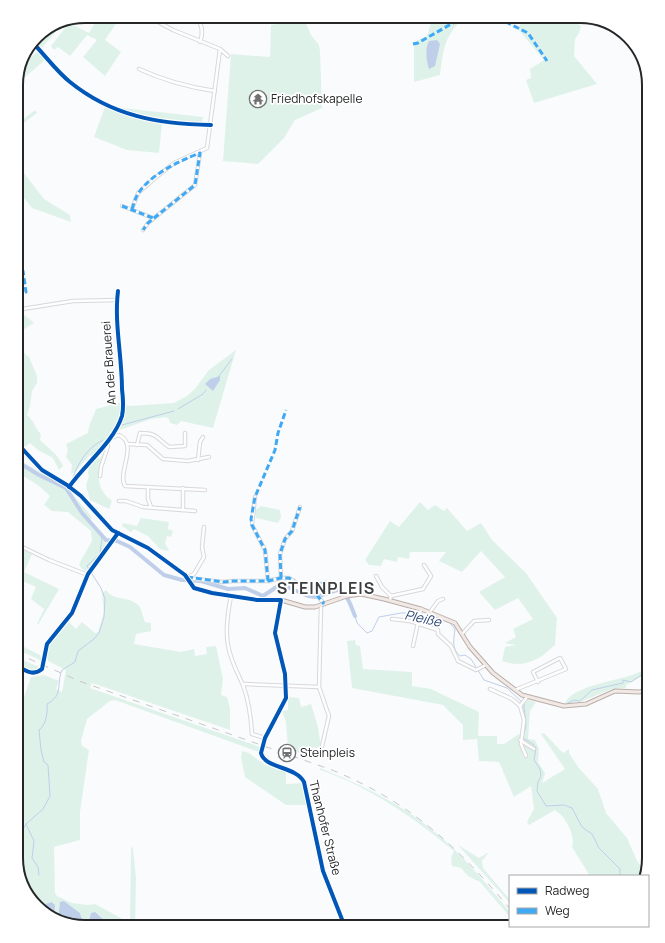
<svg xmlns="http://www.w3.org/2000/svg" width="665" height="943" font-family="Manrope,sans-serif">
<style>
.green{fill:#dff2ea}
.water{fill:#bfcfe9}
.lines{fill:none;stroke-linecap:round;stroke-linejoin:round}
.stream{stroke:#bfcfe9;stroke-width:1}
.river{stroke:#bfcfe9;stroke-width:4}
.minor-casing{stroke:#d8d8da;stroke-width:4.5}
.major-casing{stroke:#bbaea9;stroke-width:5}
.minor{stroke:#fefeff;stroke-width:2.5}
.major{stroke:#f1e9e6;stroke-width:3}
.rail{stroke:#c6c7c7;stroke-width:1;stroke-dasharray:7 7;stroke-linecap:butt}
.quiet{stroke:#3fa9f5;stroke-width:3;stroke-dasharray:6 3;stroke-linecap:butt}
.cycleway-casing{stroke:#fff;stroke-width:6}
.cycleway{stroke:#0057b8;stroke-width:4}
.labels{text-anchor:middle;stroke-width:3.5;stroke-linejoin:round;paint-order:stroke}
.poi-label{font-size:12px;fill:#252627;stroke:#fff;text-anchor:start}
.street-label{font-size:12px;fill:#252627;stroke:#fff}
.water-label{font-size:13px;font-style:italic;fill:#2a4575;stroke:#fff}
.district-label{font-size:16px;font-weight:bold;letter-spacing:1px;fill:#3c3e40;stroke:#fff}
.rim{fill:none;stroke:#252627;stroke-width:2}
</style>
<rect width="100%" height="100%" fill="#fafbfd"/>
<g class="green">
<path d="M99,16H121L105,40L121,52L105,76L83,57L97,40L87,35L70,56L58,47L54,50L51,46L69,23L89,33Z"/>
<path d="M279,16H292L293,21H305L311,35L319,45L320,51L322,108L295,120L284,138L258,164L223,161L231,54L270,57L271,25L278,24Z"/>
<path d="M433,16H446L461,20C443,40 444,49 440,75L414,82V42L427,36Z"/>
<path d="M520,16H569L581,26L579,33L575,39L574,56L597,84L534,103L526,80L531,78L530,69L544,60L518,29L523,19Z"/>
<path d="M61,25L41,49L33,41L39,33Z"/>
<path d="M38,51L45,60L18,83L21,89L16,92C16,68 20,66 38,51Z"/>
<path d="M105,107L122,114L162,123L159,153L127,150L94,137Z"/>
<path d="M123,108L203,117L202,122C173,123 145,119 118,109Z"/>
<path d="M35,110L37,113L16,129V112L22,120Z"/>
<path d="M16,163L44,199L70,215L71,222L32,208L16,188Z"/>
<path d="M16,262L20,263L27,284L16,287Z"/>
<path d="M16,308L34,323L21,331L18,340L25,354L29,357L37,376V383L32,391L30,406L27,415C35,421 34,428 41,434L40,440C49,449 58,454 63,466L59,470L53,458L38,450L30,443L22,449L16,440Z"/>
<path d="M236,350L213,428L181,421L177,425L170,423L169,419L166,417L151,419L114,432L122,420L125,405L129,406L174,403L187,396L194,390L209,370Z"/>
<path d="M122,402C121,423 106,440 93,457L90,455L75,472L71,474L72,465L66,457L68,450L66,444L88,433C89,422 93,419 96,409Z"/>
<path d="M104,452C98,470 94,488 112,501L109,509L90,500L86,486L89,475L88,473L89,466L97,457L100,459Z"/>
<path d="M16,458L67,488L92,517L90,521L106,542L103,552L88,573L81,568L79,564L92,541L91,531L68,512L52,511L44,505L50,496L39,486L16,471Z"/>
<path d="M420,502L428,510L435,505L444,511L447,508L467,531L481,523L492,540L526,573L557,618L555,645C539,660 524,669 502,661L505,647L516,645L505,643L516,637L513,629L533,619L518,598L495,610L479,592L505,577L481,551L462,572L439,561L446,552H410L409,559L398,557L397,562L384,559L381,566L369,565L365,560L390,521L399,527Z"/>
<path d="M261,506L280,510L281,517L278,523L256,518L255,510Z"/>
<path d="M141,518L169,522L168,529L173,531L171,537L167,536L165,544L169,550L168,551L160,549L148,536L134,529L131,532L122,526L123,523L137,526Z"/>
<path d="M16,546L32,554L24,572L59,589L38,625L37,624L44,609L31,599L36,587L18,579L16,583Z"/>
<path d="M106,590C114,601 127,596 137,604C142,607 143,618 145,622L151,623V631L136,634L134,644L181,652L194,649L195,656L207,654L206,647L216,646L223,679L221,695L227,697L230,708V730L92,683L90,688L260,747L259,752L115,700L110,701L87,719L81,741L82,746L89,750L80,812V840L54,847L55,893L57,896L72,903L87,905L95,904L130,923L131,847L133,848L136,878L135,927H117L112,922L110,927H106L105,921L91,913L87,927L76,926L80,925L82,920L80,913L64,901L60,903L58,920L54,919V902L39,906L25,893L16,858V720L31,677L44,675L59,681L56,689L62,692L66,670L48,661C42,645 58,633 69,622L76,629L82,622L95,633L98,632L104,613L102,593Z"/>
<path d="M355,640L356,645L360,646L363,669L412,672V686L431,689L479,712L478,736H497V744H504L519,734L523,735L525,725L522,707L528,700L536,702L530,711L528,739L535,740L539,749L538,762L545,773L542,783L565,769L541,734L544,733L563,753L569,749V753L578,767L598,789L606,813L627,838L637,861L645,872L644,876H590L572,847C575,837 569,825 562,816C560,813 557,813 555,810L529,825L527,822L534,809L531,786L514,797L499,762L479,761L477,739L463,740V725L443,705L352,688L347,641Z"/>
<path d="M16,643L40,655L42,661L16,649Z"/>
<path d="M16,657L39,667L34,671L16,662Z"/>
<path d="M649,667V672L626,685V688C602,687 590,704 565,703C573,686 615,681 632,675C638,673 644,670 649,667Z"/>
<path d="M288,697L299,698L301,707L311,704L318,727L321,748L300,747V753L288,749L286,722L282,711L288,710Z"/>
<path d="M242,751L249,753L265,765L286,772V784L303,783L309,805H286L245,777L241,758Z"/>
<path d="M320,768C365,786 408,807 444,840C468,861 489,887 510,912V917L480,882L468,876L461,868L452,866L451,858L454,851C413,817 370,787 320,770Z"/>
<path d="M458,845L479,858L489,852L482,861L483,868L510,900V903Z"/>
</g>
<g class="water">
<path d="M437,40L440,44L435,66L429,69C426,61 425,47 429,41Z"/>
<path d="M220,376V380L213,391L205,384L210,379Z"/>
<path d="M64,901L80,913L82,920L80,925L76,926L58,920L60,902Z"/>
<path d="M52,902L55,905L54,919L50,918L39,906Z"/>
<path d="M95,912L105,921L106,927H87L91,913Z"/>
</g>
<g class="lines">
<g class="stream">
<path d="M219,376L232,359"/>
<path d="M178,409L203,394L206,390"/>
<path d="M122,425L174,411"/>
<path d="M73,477C79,462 87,448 103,440"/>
<path d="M355,616L357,623L367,633L372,631L379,617L401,613H407L420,618L442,620L450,623L455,629C454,638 451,649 460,656L465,655L471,659L484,680L507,688L524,704C524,718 529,720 523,736"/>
<path d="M568,703L574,700L580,701L592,690L623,683V680L631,682L649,670"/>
<path d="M523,738L533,744L536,748L534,760L540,769L541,776L538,782L537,791L546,806L564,805L572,808L582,827L592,834L599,848L620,869V876"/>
<path d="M26,824L34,841L32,858L38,867L39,875"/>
<path d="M16,832L23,829L26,824L43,809L50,796L48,765L44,762L41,750L39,730C46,726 48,711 47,704C64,695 56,684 62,670L75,662L78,651L94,639L99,633L104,617L105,599L101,588L87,566L100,554L102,537"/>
</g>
<path class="river" d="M16,461L39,475L66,488L82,513L106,540L117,541L130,547L164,575L182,580L201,581L228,589L245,588L263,596L281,584L308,596L316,597L337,590C348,593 351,607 355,616"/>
<defs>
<g id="minor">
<path d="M147,16L173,30L220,49L228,56"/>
<path d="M196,16C202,24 204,32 200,42"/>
<path d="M32,42C45,55 56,71 70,82C112,116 158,124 211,125"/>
<path d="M139,69C165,81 187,87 215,91"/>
<path d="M122,206L153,218"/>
<path d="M132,209L138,193L154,179L174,163L207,148L220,49"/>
<path d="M143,230L148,223L195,185L200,153"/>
<path d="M16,310L73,301L117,300"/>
<path d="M109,439L119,435C139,444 117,472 125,486L205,490"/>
<path d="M127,444L147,445L163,459L188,461L209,457"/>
<path d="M137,445L140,433C158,433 156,438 169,447L185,446V433"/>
<path d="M198,460L200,442L203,437"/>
<path d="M100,476L101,467L108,446"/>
<path d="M69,487C84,465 114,442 122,416C124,407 123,397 122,389C122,356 114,323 118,291"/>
<path d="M148,487V499L151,507"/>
<path d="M255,497L252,525L265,550L268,581"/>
<path d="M119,501H126L143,507L195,511"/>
<path d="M183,510V488"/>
<path d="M16,544L49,560L88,575"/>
<path d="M376,576L382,587L391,596"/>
<path d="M187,577L194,574L204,557L202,547L204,527"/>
<path d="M187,578L223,582L233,581H268L281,578H289L317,595L324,604"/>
<path d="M281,578L280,554L285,539L292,531L300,507"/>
<path d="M310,590L325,582"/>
<path d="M231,596C228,611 225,629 228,645C230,659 237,672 243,685C249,701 251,717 252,734L265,738"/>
<path d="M281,600L275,633L285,674L286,698L265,738L261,753C265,769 296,766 304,782L323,871L345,927"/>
<path d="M390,600L391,596L423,589L431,576L424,565"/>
<path d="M321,606L319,687L329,716L322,746"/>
<path d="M430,612L438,601L443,599"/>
<path d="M392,619L410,621L438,630V634L451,646L458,661L476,670L486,665"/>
<path d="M462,634L474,621L489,620"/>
<path d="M413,646L421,609"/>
<path d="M16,665C24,670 33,677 42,669L47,644L72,613L88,574L118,533"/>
<path d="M243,684L319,687"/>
<path d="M490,689L512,699L520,706"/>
<path d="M515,690L566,669L560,658L533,672L538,682"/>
<path d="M643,692L644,695L649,697"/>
<path d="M520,740L534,749"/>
<path d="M526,756L521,744L524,720L520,706L527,697"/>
</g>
<path id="major" d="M16,442L42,470L67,485L81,496L112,530L148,548L185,575L194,588L212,593L257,600H281L305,607H315L347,596L361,594L384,599L421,609L455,623L470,647L493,673L522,695L564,706L586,704L615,691L639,692L649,690"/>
</defs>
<use href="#minor" class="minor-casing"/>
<use href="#major" class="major-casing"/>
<use href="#minor" class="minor"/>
<use href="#major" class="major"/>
<g class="rail">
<path d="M16,653L79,681L332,770C410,802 456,845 510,909"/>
<path d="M527,926L528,927"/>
</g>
<g class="quiet">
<path d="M413,44L418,43L458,20H498L506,22L528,33L547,61"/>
<path d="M122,206L153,218"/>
<path d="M132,209C134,204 135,198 138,194C149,175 181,160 200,153L195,185L148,223L143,230"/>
<path d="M16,287L25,283"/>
<path d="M16,293L26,292L23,271L16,266"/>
<path d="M187,577L223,582L233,581H268L281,578H289L317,595L324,604"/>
<path d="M281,578L280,554L285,539L292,531L300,507"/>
<path d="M268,581L265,550L252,525L251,519L255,497L275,450L278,433L286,410"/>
<path d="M310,590L325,582"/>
</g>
<defs>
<g id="cycleway">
<path d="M32,42C45,55 56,71 70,82C112,116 158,124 211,125"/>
<path d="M16,442L42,470L67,485L81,496L112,530L148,548L185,575L194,588L212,593L257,600H281L275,633L285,674L286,698L265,738L261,753C265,769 296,766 304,782L323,871L345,927"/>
<path d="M69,487C84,465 114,442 122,416C124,407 123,397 122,389C122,356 114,323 118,291"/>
<path d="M16,665C24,670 33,677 42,669L47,644L72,613L88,574L118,533"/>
</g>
</defs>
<use href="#cycleway" class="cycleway-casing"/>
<use href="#cycleway" class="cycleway"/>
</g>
<defs>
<symbol id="temple-ring" viewBox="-11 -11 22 22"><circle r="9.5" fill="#fff" stroke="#707172" stroke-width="1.5"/><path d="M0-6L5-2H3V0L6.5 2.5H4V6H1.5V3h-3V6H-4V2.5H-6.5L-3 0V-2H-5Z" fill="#707172"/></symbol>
<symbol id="station-ring" viewBox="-11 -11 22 22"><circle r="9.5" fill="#fff" stroke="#707172" stroke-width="1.5"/><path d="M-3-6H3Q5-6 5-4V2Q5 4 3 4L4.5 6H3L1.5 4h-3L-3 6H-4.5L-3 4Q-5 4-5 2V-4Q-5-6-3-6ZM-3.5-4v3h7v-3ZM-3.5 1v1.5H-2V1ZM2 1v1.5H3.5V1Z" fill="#707172"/></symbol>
</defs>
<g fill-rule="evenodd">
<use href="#temple-ring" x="248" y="89" width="20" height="20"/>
<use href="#station-ring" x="277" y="743" width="20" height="20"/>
</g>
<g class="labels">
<g class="poi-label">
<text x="271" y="103">Friedhofskapelle</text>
<text x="300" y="757">Steinpleis</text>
</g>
<g class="street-label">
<text transform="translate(109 363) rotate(-94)" y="4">An der Brauerei</text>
<text transform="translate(325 828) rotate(76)" y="4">Thanhofer Straße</text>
</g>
<g class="water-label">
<text transform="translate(423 618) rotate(12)" y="5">Pleiße</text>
</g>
<g class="district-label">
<text x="326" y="594">STEINPLEIS</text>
</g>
</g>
<path d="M0 0H665V943H0ZM85 23H580A62 62 0 0 1 642 85V858A62 62 0 0 1 580 920H85A62 62 0 0 1 23 858V85A62 62 0 0 1 85 23Z" fill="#fff" fill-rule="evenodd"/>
<path class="rim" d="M85 23H580A62 62 0 0 1 642 85V858A62 62 0 0 1 580 920H85A62 62 0 0 1 23 858V85A62 62 0 0 1 85 23Z"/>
<rect x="509" y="875" width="140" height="52" fill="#ffffff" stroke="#a8a8a9"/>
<rect x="517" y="888" width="20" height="6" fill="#0057b8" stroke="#a8a8a9"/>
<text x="545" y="895" font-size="12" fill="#252627">Radweg</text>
<rect x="517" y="908" width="20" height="6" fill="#3fa9f5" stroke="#a8a8a9"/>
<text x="545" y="915" font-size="12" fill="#252627">Weg</text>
</svg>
